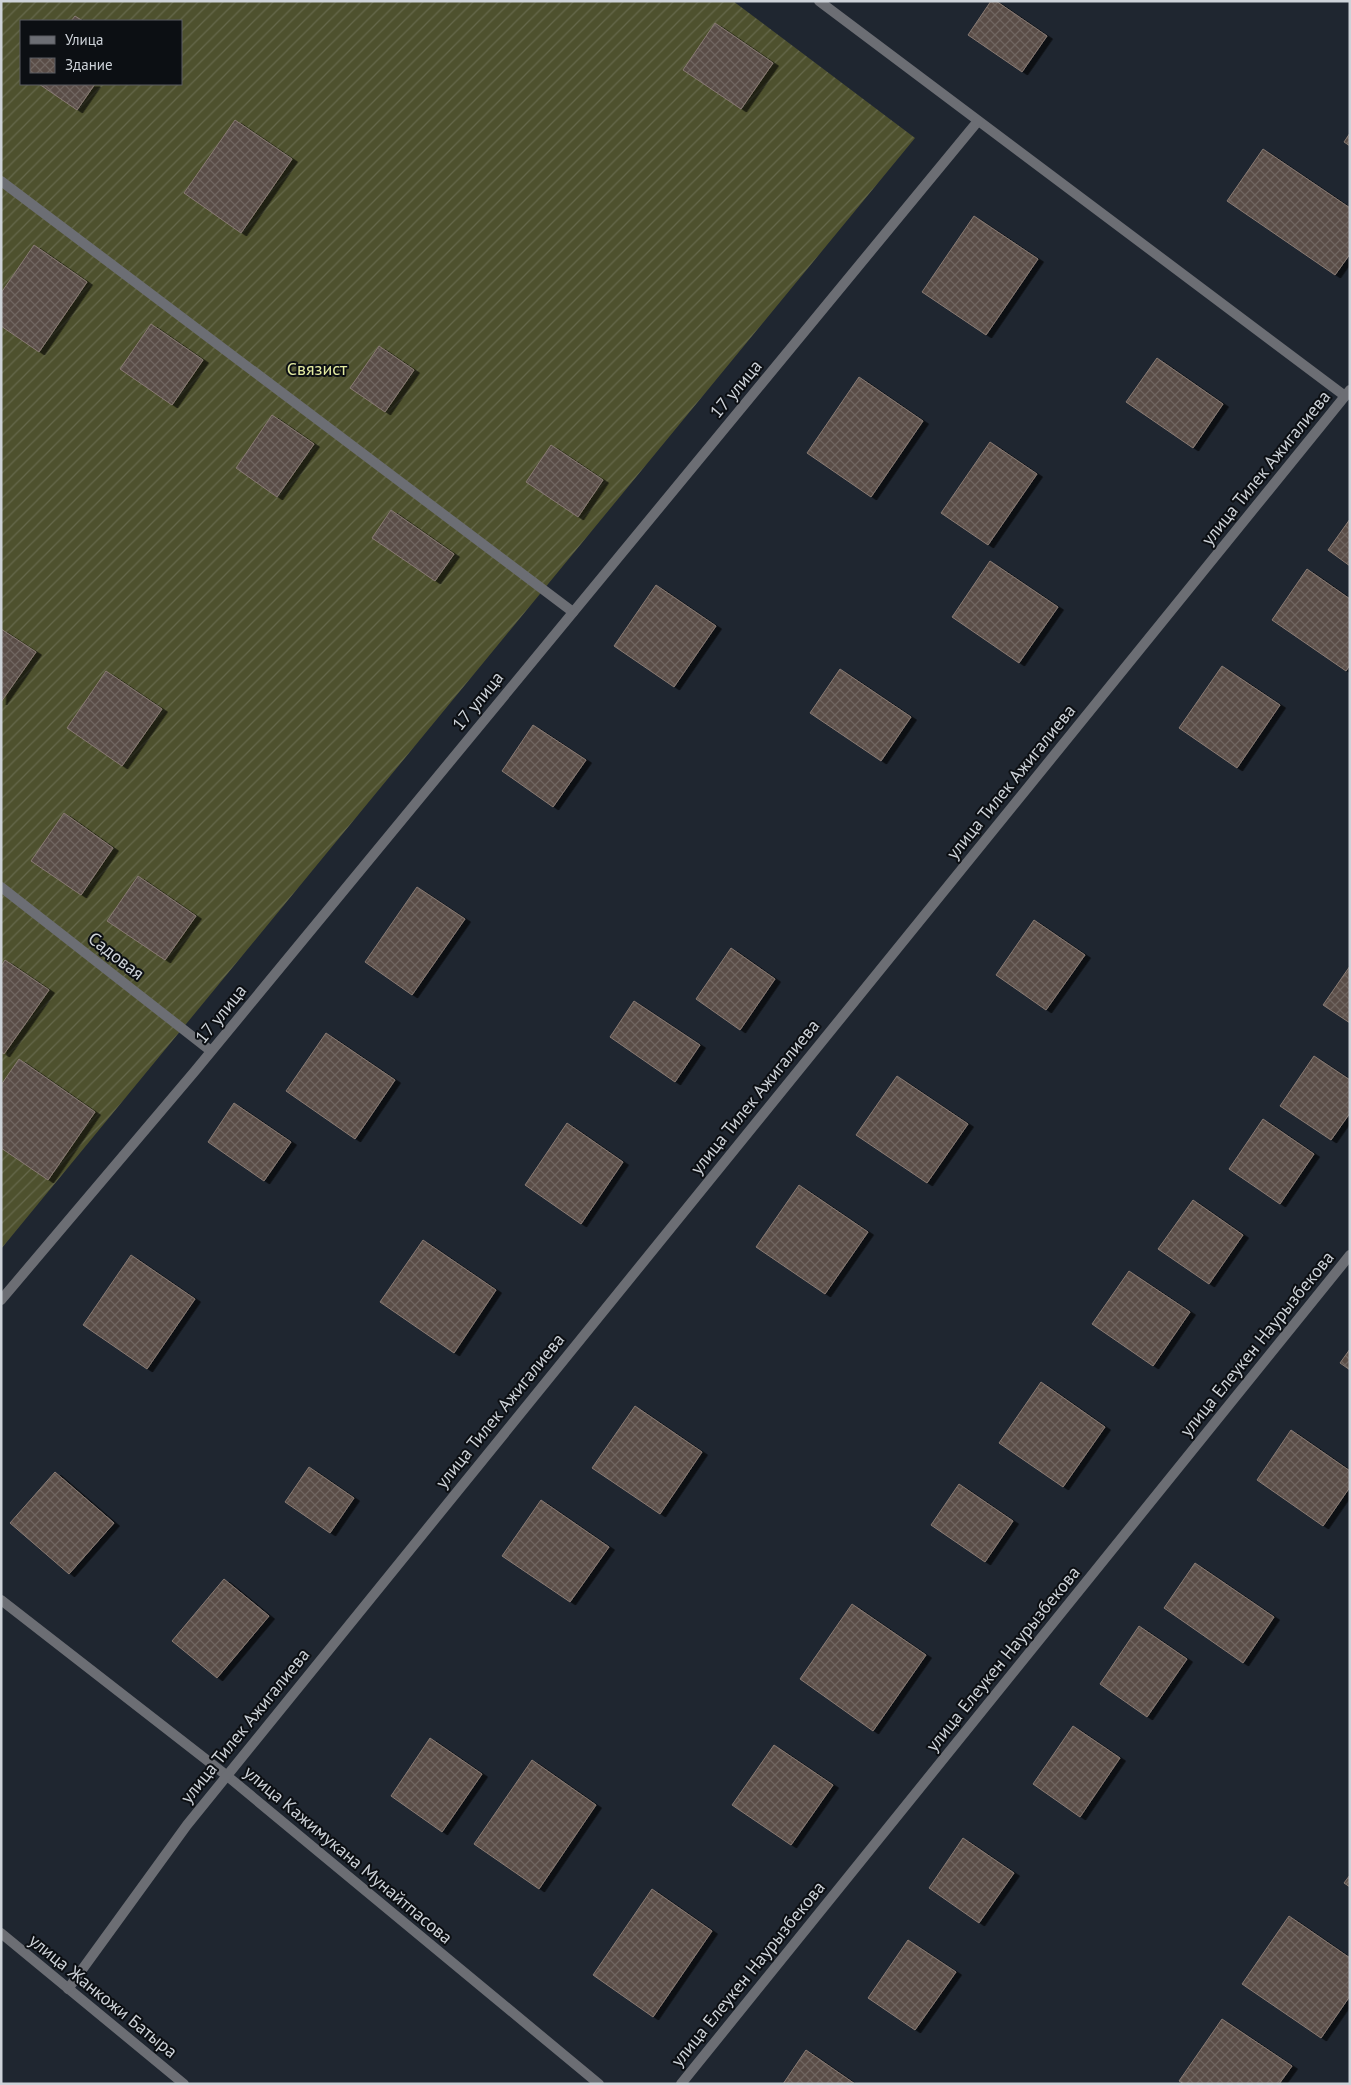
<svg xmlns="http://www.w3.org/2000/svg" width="1351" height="2085" font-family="'PT Sans',sans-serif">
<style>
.garden{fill:url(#garden-furrows);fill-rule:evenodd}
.building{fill:url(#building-cross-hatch);stroke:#887a73;filter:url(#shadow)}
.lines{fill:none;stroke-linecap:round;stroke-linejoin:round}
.minor{stroke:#6c6e74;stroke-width:10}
.labels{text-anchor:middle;stroke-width:4;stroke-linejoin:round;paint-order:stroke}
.park-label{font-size:18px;fill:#e4eba2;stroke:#0c0f13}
.street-label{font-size:18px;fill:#ced3d9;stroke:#0c0f13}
</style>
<defs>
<pattern id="garden-furrows" width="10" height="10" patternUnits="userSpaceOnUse" patternTransform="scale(1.25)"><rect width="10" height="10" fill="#4e512e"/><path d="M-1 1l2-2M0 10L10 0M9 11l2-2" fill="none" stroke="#66694c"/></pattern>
<pattern id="building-cross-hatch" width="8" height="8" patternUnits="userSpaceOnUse" patternTransform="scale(1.25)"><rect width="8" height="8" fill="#5a4d47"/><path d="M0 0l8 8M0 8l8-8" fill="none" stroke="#706661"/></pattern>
<filter id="shadow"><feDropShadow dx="5.5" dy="3" stdDeviation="0" flood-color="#0009"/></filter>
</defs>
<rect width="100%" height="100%" fill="#1f2630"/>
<path class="garden" d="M1,1H733L915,138L1,1249ZM21,21H181V84H21Z"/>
<g class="building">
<path d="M991,1H996L1047,36L1022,72L968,35Z"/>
<path d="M75,16L83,21H71Z"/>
<path d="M715,23L773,63L741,109L683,70Z"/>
<path d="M39,84H95L77,110Z"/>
<path d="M235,120L292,159L241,233L184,193Z"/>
<path d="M1350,133V146L1344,142Z"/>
<path d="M1263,149L1350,208V254L1335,275L1227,201Z"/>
<path d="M974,216L1038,259L986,335L922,292Z"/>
<path d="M34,245L87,282L39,352L1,326V293Z"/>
<path d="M151,324L203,360L172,405L120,369Z"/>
<path d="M379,346L414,370L385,412L350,388Z"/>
<path d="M1157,358L1223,404L1193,448L1126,402Z"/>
<path d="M859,377L923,421L871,497L807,453Z"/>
<path d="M272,415L314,444L277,497L236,468Z"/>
<path d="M990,442L1037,474L988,545L941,513Z"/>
<path d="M551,445L603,480L578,517L526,482Z"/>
<path d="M391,510L454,554L435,581L372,538Z"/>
<path d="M1350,519V566L1328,550Z"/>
<path d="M990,561L1058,607L1019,663L952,617Z"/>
<path d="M1307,569L1350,599V665L1346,671L1272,620Z"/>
<path d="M656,585L716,626L674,687L614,646Z"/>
<path d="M1,629L36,652L1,702Z"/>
<path d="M1222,666L1280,705L1237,768L1179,728Z"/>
<path d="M840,669L911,717L881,761L810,713Z"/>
<path d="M106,671L162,709L122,766L67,728Z"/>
<path d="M533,725L586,760L553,807L502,771Z"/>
<path d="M64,813L113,848L81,895L31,861Z"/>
<path d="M138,876L196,916L165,960L107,921Z"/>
<path d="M417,887L465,919L412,995L365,962Z"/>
<path d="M1034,920L1085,955L1046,1010L996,975Z"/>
<path d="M731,948L775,979L740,1030L696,999Z"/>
<path d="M5,960L49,990L4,1054L1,1052V966Z"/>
<path d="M1350,966V1023L1323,1005Z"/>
<path d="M634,1001L700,1045L675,1082L610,1037Z"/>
<path d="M326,1033L395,1080L355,1139L286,1091Z"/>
<path d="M1314,1056L1350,1080V1113L1331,1140L1280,1106Z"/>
<path d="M19,1059L95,1112L48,1180L1,1148V1085Z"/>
<path d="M897,1076L968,1124L927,1183L856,1135Z"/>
<path d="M234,1103L291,1142L264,1181L208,1142Z"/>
<path d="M1263,1119L1314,1154L1280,1204L1229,1169Z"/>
<path d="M567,1123L623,1162L581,1224L525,1185Z"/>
<path d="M799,1185L868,1232L825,1294L756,1247Z"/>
<path d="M1193,1200L1243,1235L1209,1284L1158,1249Z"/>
<path d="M423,1240L496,1290L454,1353L380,1302Z"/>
<path d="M131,1255L195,1299L147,1369L83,1325Z"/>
<path d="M1129,1271L1190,1312L1153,1366L1092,1324Z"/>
<path d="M1350,1349V1370L1340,1363Z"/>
<path d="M1041,1382L1105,1427L1063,1487L999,1443Z"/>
<path d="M635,1406L702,1452L660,1514L592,1468Z"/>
<path d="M1291,1430L1350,1471V1487L1323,1526L1257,1480Z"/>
<path d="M309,1467L354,1498L330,1533L285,1502Z"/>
<path d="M55,1472L114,1523L69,1574L10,1523Z"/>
<path d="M959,1484L1013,1521L985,1562L931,1525Z"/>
<path d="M541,1500L609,1547L570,1602L502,1556Z"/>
<path d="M1195,1563L1274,1617L1243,1663L1164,1608Z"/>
<path d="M224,1579L269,1616L217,1678L172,1641Z"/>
<path d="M852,1604L926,1655L873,1731L800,1679Z"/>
<path d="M1139,1626L1187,1659L1147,1717L1100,1684Z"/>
<path d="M1073,1726L1120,1758L1080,1817L1033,1784Z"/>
<path d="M430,1738L482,1774L442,1832L391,1796Z"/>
<path d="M774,1745L833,1785L791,1845L732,1805Z"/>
<path d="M532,1760L596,1805L539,1889L474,1844Z"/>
<path d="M963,1838L1014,1873L979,1923L929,1888Z"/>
<path d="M1350,1875V1887L1344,1883Z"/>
<path d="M652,1889L712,1931L653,2017L593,1975Z"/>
<path d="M1289,1916L1350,1958V1996L1321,2038L1242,1984Z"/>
<path d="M908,1940L956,1972L915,2030L868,1998Z"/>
<path d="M1222,2019L1292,2066L1279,2084H1184L1179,2081Z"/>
<path d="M806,2050L855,2084H783Z"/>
</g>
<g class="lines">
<g class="minor">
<path d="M819,1L1345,396"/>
<path d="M1,181L573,612"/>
<path d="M1,887L211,1051"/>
<path d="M1,1300L195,1071L978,121"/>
<path d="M1,1600L226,1775L599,2084"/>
<path d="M1,1933L184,2084"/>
<path d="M68,1989L187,1825L1350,390"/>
<path d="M681,2084L1350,1255"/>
</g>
</g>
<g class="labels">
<g class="park-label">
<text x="317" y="375">Связист</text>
</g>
<g class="street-label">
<text transform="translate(736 389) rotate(-50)" y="6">17 улица</text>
<text transform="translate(1266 468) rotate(-51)" y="6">улица Тилек Ажигалиева</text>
<text transform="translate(478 701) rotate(-51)" y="6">17 улица</text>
<text transform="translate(1011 782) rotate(-51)" y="6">улица Тилек Ажигалиева</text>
<text transform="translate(116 956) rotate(38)" y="6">Садовая</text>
<text transform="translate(221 1014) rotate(-51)" y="6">17 улица</text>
<text transform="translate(755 1097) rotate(-51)" y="6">улица Тилек Ажигалиева</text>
<text transform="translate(1257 1344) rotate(-51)" y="6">улица Елеукен Наурызбекова</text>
<text transform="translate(500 1411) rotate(-51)" y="6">улица Тилек Ажигалиева</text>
<text transform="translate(1003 1659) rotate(-51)" y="6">улица Елеукен Наурызбекова</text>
<text transform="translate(245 1726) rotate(-51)" y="6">улица Тилек Ажигалиева</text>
<text transform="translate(348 1855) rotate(40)" y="6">улица Кажимукана Мунайтпасова</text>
<text transform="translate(748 1974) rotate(-51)" y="6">улица Елеукен Наурызбекова</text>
<text transform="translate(103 1996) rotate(39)" y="6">улица Жанкожи Батыра</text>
</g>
</g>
<rect width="1351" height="2085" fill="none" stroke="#ced3d9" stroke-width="5"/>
<rect x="20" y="20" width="162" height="65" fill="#0c0f13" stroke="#5a5d62"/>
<rect x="30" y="36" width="25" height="8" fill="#6c6e74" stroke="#5a5d62"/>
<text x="65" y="45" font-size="15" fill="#ced3d9">Улица</text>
<rect x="30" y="58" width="25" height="15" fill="url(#building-cross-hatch)" stroke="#5a5d62"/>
<text x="65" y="70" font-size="15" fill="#ced3d9">Здание</text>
</svg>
